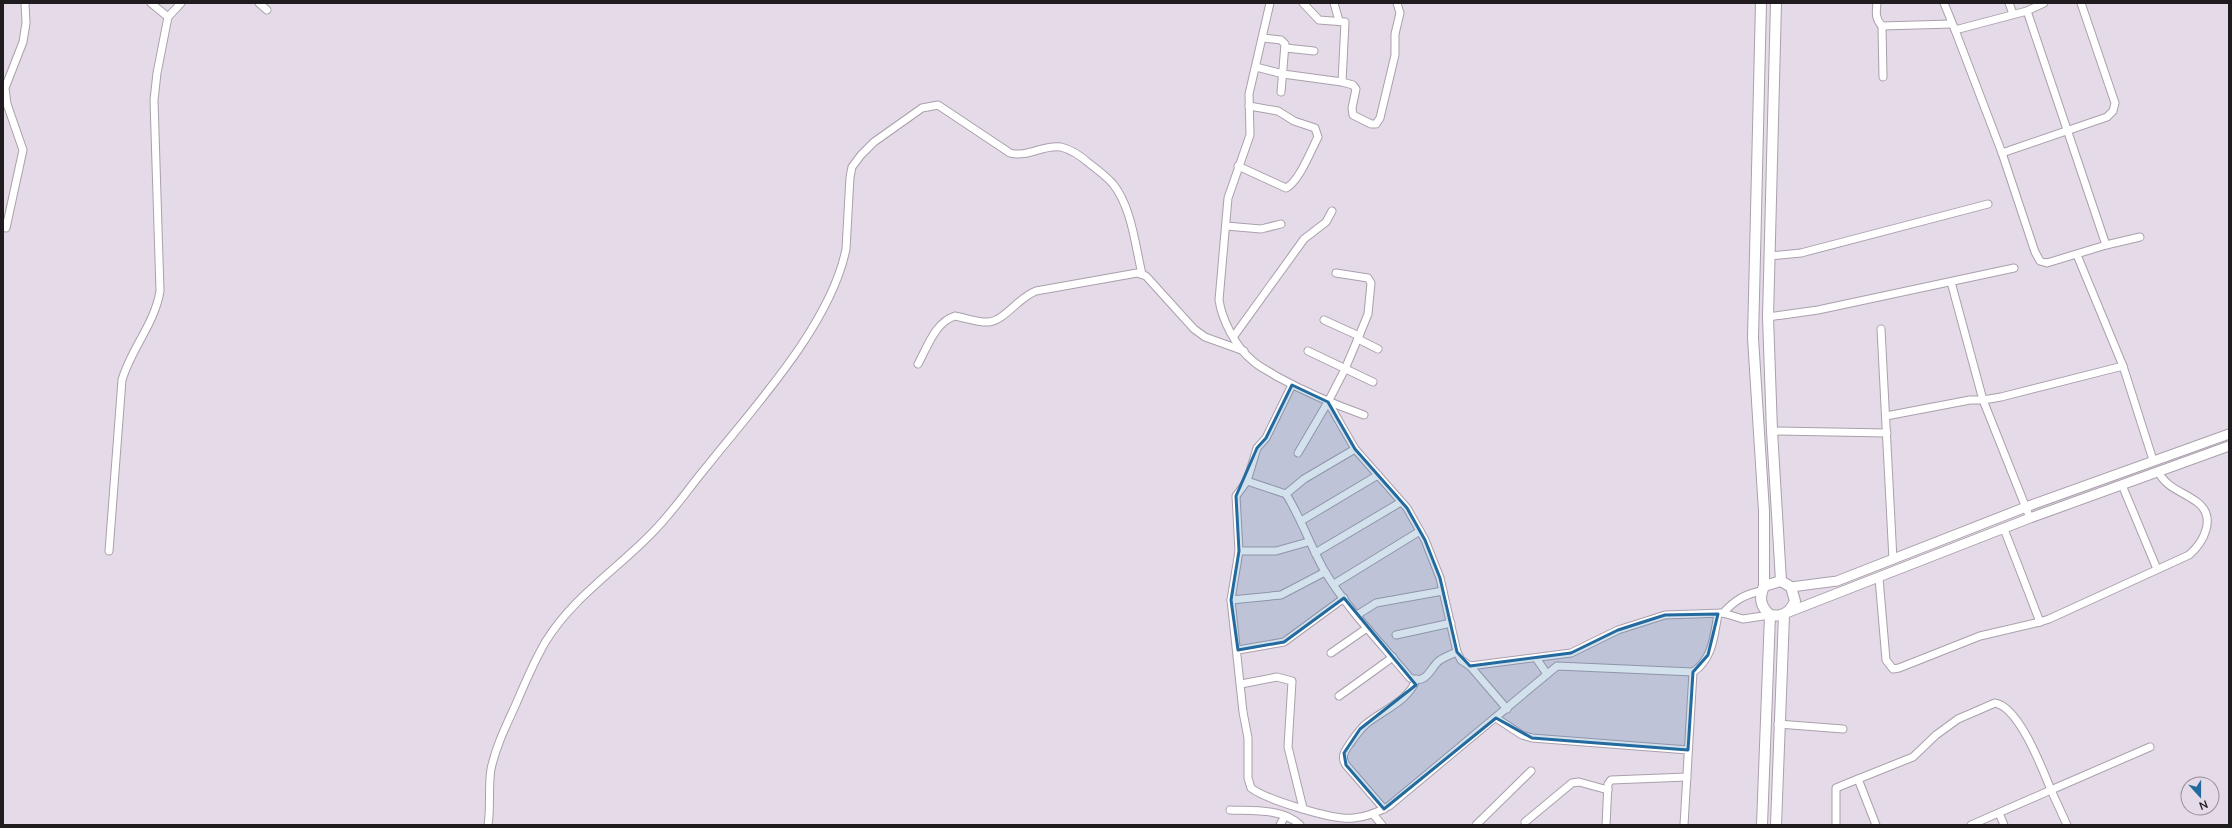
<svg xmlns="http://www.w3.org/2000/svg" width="2232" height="828" font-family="Mulish,sans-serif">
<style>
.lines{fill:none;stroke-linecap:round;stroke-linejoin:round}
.minor-casing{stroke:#aaa0ac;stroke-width:9}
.tertiary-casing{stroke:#aaa0ac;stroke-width:11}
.secondary-casing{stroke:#aaa0ac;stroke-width:12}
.minor{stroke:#fff;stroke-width:7}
.tertiary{stroke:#fff;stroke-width:9}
.secondary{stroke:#fff;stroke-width:10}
.marked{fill:#236a9e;fill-opacity:0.2;stroke:#236a9e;stroke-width:3;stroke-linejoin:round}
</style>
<rect width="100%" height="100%" fill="#e5dae7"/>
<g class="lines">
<defs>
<g id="minor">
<path d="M259,3L267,10"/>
<path d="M1270,3L1249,94L1250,135L1228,198L1219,300C1222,320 1236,348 1253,361C1259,367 1269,371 1276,376C1305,392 1333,404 1364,415"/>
<path d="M1303,3L1319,20L1345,22L1342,82L1353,85L1356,89L1352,108L1353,115L1371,124H1376L1380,118L1395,55V34L1400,13L1397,3"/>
<path d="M1334,3L1339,21"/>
<path d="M1877,3C1876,12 1875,19 1882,26L1951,24"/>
<path d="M1944,3L1955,30L2027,11L2044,3"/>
<path d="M2009,3L2013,14"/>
<path d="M168,17L181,3"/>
<path d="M1882,26L1883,77"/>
<path d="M1955,30L2002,153L2035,252L2040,261L2047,263L2106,245L2027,11"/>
<path d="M1263,38L1281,40L1285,44L1281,92"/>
<path d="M1286,48L1314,51"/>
<path d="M1256,67L1283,74L1342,82"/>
<path d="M2002,153L2107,117L2113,111L2115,103L2081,3"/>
<path d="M1238,166L1286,188C1299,182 1311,150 1318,137L1315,128L1294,121L1278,111L1249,106"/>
<path d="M1226,226L1261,229L1281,224"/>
<path d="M6,228L23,150L7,104L5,88L23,42L26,23L25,3"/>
<path d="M2106,245L2140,237"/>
<path d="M2077,255L2123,366"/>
<path d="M1770,256L1801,253L1988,204"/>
<path d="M1336,273L1368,278L1371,283L1368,314L1359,336"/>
<path d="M1768,317L1818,310L2014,268"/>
<path d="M1324,320L1359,336L1345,369L1328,402L1355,449L1407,508L1425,540L1440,578L1457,652L1461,660L1470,666L1571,653L1618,630L1665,615L1723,613L1743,619L1770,615"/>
<path d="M1881,329L1893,560"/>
<path d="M1234,336L1304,239L1326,222L1332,211"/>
<path d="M1358,339L1378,349"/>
<path d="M1308,351L1373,382"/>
<path d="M918,364C927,348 935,322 955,316C966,318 979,323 989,322C1005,320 1019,297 1036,291L1137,273L1146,276L1194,329L1205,337L1244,351"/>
<path d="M1886,416L1970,400H1983L1951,282"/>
<path d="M1772,431L1887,433"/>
<path d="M1355,449L1304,479L1286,494C1301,518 1310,545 1324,570C1347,609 1381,643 1410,678C1428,685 1430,667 1440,660C1445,657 1452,654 1457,652"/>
<path d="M1298,453L1328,402"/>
<path d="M1247,481L1286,494"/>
<path d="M2122,485L2157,569"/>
<path d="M2030,518L1983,400L2001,397L2123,366L2153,460"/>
<path d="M1301,521L1378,475"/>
<path d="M2004,529L2040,622L2049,619L2189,555C2204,542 2217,517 2197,502C2182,491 2166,488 2158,471"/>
<path d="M1308,542L1276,551H1239L1231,600L1243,712L1248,738V778L1251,788C1267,800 1335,821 1354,818C1367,817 1378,812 1389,806L1557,666L1693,672"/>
<path d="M109,551L122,380C131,349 155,323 160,291L154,100L157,73L168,17L151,3"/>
<path d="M1239,551L1236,496L1247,481L1257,448L1266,438L1292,385"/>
<path d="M1315,553L1401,502"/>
<path d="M1879,578L1886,660L1893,669L1899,668L1980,636L2040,622"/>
<path d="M1334,584L1420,531"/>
<path d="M1231,600L1281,595L1325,572"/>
<path d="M1723,613C1735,600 1745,594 1762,591"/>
<path d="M1357,615L1376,603L1443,591"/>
<path d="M1396,635L1451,623"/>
<path d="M1238,650L1284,642L1344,598"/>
<path d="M1331,653L1367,628"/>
<path d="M1536,658L1547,674"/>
<path d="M1470,666L1507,709"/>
<path d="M1241,684L1277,677L1292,681L1288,747L1303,808"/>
<path d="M1339,696L1393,657"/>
<path d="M1496,718L1522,735L1532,738L1688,750"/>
<path d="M1778,724L1843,729"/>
<path d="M1858,779L1913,757L1936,735L1958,719L1995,703C2019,707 2042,768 2051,790L2150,747"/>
<path d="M1384,809L1346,765C1341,757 1344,752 1349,745C1354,738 1359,730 1366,724C1382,711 1411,699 1416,679"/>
<path d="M1230,810C1252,811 1283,808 1300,825"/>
<path d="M1999,813L2004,825"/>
<path d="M1373,814L1382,825"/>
<path d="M1525,822L1572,783L1579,782L1608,790"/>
<path d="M488,825C491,807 488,787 491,769C496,746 506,726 516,704C525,683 534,661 546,641C572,599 613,572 648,537C672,514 687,490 708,465C755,406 831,324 846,249L850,177L852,167L861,155L874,142L922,108L938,105L1010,153C1028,158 1043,144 1061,147C1073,150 1081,156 1090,164C1098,170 1106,176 1113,184C1132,208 1135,245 1142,274"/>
<path d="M1280,825L1285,816"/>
<path d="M1476,825L1531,771"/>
<path d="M1606,825L1608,784L1611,780L1687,777"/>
<path d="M1684,825L1693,672C1713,659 1714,635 1718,614"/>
<path d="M1836,825V788L1858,779L1876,825"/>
<path d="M1971,825L2051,790L2067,825"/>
</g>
<g id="tertiary">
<path d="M1791,587L1837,581L2026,507L2229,434"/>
<path d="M1789,612L2030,518L2229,446"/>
</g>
<g id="secondary">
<path d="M1761,3L1753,338L1764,511V586"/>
<path d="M1776,3L1768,317L1772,431L1781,581"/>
<path d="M1762,825L1770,615C1760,606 1759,598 1764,586L1781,581L1791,587L1795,601C1790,613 1782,617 1770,615"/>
<path d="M1776,825L1784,615"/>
</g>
</defs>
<use href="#minor" class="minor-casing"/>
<use href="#tertiary" class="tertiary-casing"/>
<use href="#secondary" class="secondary-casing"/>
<use href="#minor" class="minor"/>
<use href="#tertiary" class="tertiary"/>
<use href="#secondary" class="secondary"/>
</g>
<path class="marked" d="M1292,385L1328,402L1355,449L1407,508L1425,540L1440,578L1457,652L1470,666L1571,653L1618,630L1665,615L1718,614L1708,655L1693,672L1688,750L1532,738L1496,718L1384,809L1346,765L1344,753L1360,729L1416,685L1344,598L1284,642L1238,650L1231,600L1239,551L1236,496L1257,448L1266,438Z"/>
<rect width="2232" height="828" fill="none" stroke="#1f1b1f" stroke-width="8"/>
<g transform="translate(2200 796) rotate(159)"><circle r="19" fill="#e5dae7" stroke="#968e97"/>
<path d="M0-3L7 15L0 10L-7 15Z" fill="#236a9e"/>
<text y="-6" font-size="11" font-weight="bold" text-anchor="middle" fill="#1f1b1f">N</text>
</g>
</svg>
